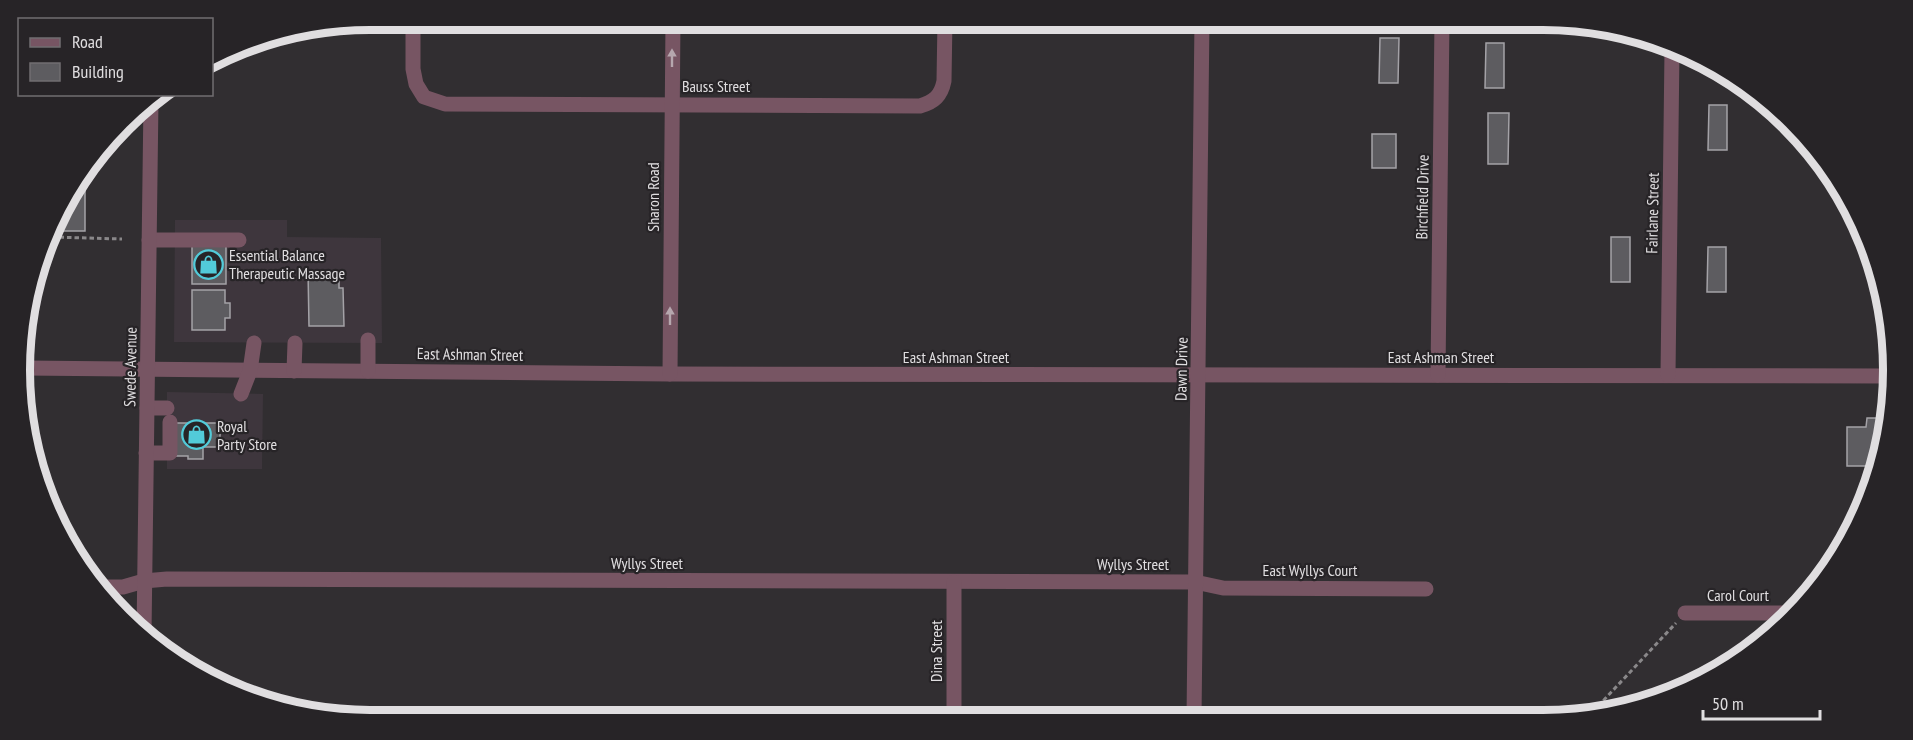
<svg xmlns="http://www.w3.org/2000/svg" width="1913" height="740" font-family="'PT Sans Narrow',sans-serif">
<style>
.built{fill:#3e363d}
.building{fill:#5d5c60;stroke:#a4a2a7;stroke-width:1.5}
.lines{fill:none;stroke-linecap:round;stroke-linejoin:round}
.path{stroke:#8a888a;stroke-width:3;stroke-dasharray:4.5 3;stroke-linecap:butt}
.minor{stroke:#775563;stroke-width:15}
.oneway{fill:#b6a7ae}
.labels{text-anchor:middle;stroke-width:4.5;stroke-linejoin:round;paint-order:stroke}
.street-label{font-size:16px;fill:#e0dee0;stroke:#272427}
.poi-label{font-size:16px;fill:#e0dee0;stroke:#272427;text-anchor:start}
.rim{fill:none;stroke:#e0dee0;stroke-width:8}
</style>
<rect width="100%" height="100%" fill="#312e31"/>
<g class="built">
<path d="M175,220H287V237L381,238L382,343L174,342Z"/>
<path d="M167,392L263,394L262,469H167Z"/>
</g>
<g class="building">
<rect x="876" y="19" width="21" height="6"/>
<rect x="1488" y="19" width="21" height="8"/>
<path d="M1380,38H1399L1398,83H1379Z"/>
<path d="M1486,43H1504V88H1485Z"/>
<path d="M1709,105H1727V150H1708Z"/>
<path d="M1488,113H1509L1508,164H1488Z"/>
<rect x="1372" y="134" width="24" height="34"/>
<path d="M85,172V231H54L66,195Z"/>
<rect x="1611" y="237" width="19" height="45"/>
<rect x="192" y="245" width="34" height="39"/>
<path d="M1708,247H1726V292H1707Z"/>
<path d="M308,271H339V288H343L344,326H309Z"/>
<path d="M192,290H225V303H230V318H225V330H192Z"/>
<path d="M1867,418H1884L1881,461L1874,478H1866V466H1847V427H1866Z"/>
<path d="M172,423H220V447H203V459H188V456H172Z"/>
</g>
<g class="lines">
<g class="path">
<path d="M52,237L122,239"/>
<path d="M1588,717L1676,623"/>
</g>
<g class="minor">
<path d="M413,19V69L416,84L424,97L445,104L920,106C934,102 941,96 944,81L945,19"/>
<path d="M149,240H239"/>
<path d="M24,368L670,374L1887,376"/>
<path d="M294,371L295,343"/>
<path d="M368,371V340"/>
<path d="M670,374L673,19"/>
<path d="M1438,375L1442,19"/>
<path d="M1668,375L1672,50"/>
<path d="M241,394L250,371L254,343"/>
<path d="M147,408H167"/>
<path d="M146,453H170V422"/>
<path d="M99,587H123L144,581L167,579L1195,582L1223,588L1426,589"/>
<path d="M1685,613H1791"/>
<path d="M144,634L151,100"/>
<path d="M1194,718L1202,19"/>
<path d="M954,719V582"/>
</g>
</g>
<defs><path id="oneway-solid" d="M-6-.8H1V-3.2L6.5 0L1 3.2V.8H-6Z" transform="scale(1.5)"/></defs>
<g class="oneway">
<use href="#oneway-solid" transform="translate(672 58) rotate(-90)"/>
<use href="#oneway-solid" transform="translate(670 316) rotate(-90)"/>
</g>
<defs>
<symbol id="shop-ring" viewBox="-11 -11 22 22"><circle r="9.5" fill="#272427" stroke="#52cbd9" stroke-width="1.5"/><path d="M-5-2.5h2.3a2.7 3.5 0 0 1 5.4 0H5L5.5 6h-11ZM-1.5-2.5h3a1.5 2.3 0 0 0-3 0Z" fill="#52cbd9"/></symbol>
</defs>
<g fill-rule="evenodd">
<use href="#shop-ring" x="192" y="248" width="33" height="33"/>
<use href="#shop-ring" x="180" y="418" width="33" height="33"/>
</g>
<g class="labels">
<g class="street-label">
<text x="716" y="92">Bauss Street</text>
<text transform="translate(653 197) rotate(-90)" y="6">Sharon Road</text>
<text transform="translate(1422 197) rotate(-89)" y="6">Birchfield Drive</text>
<text transform="translate(1652 213) rotate(-89)" y="6">Fairlane Street</text>
<text transform="translate(470 354) rotate(1)" y="6">East Ashman Street</text>
<text x="956" y="363">East Ashman Street</text>
<text x="1441" y="363">East Ashman Street</text>
<text transform="translate(130 367) rotate(-89)" y="6">Swede Avenue</text>
<text transform="translate(1181 369) rotate(-89)" y="6">Dawn Drive</text>
<text x="647" y="569">Wyllys Street</text>
<text x="1133" y="570">Wyllys Street</text>
<text x="1310" y="576">East Wyllys Court</text>
<text x="1738" y="601">Carol Court</text>
<text transform="translate(936 651) rotate(-90)" y="6">Dina Street</text>
</g>
<g class="poi-label">
<text x="229" y="261">Essential Balance<tspan x="229" dy="18">Therapeutic Massage</tspan></text>
<text x="217" y="432">Royal<tspan x="217" dy="18">Party Store</tspan></text>
</g>
</g>
<path d="M0 0H1913V740H0ZM370 30H1543A340 340 0 0 1 1883 370V370A340 340 0 0 1 1543 710H370A340 340 0 0 1 30 370V370A340 340 0 0 1 370 30Z" fill="#272427" fill-rule="evenodd"/>
<path class="rim" d="M370 30H1543A340 340 0 0 1 1883 370V370A340 340 0 0 1 1543 710H370A340 340 0 0 1 30 370V370A340 340 0 0 1 370 30Z"/>
<rect x="18" y="18" width="195" height="78" fill="#272427" stroke="#716e71" stroke-width="1.5"/>
<rect x="30" y="38" width="30" height="9" fill="#775563" stroke="#716e71" stroke-width="1.5"/>
<text x="72" y="48" font-size="18" fill="#e0dee0">Road</text>
<rect x="30" y="63" width="30" height="18" fill="#5d5c60" stroke="#716e71" stroke-width="1.5"/>
<text x="72" y="78" font-size="18" fill="#e0dee0">Building</text>
<path d="M1703 710v9h117v-9" fill="none" stroke="#e0dee0" stroke-width="3"/>
<text x="1712" y="710" font-size="18" fill="#e0dee0" stroke="#272427" stroke-width="4.5" paint-order="stroke">50 m</text>
</svg>
